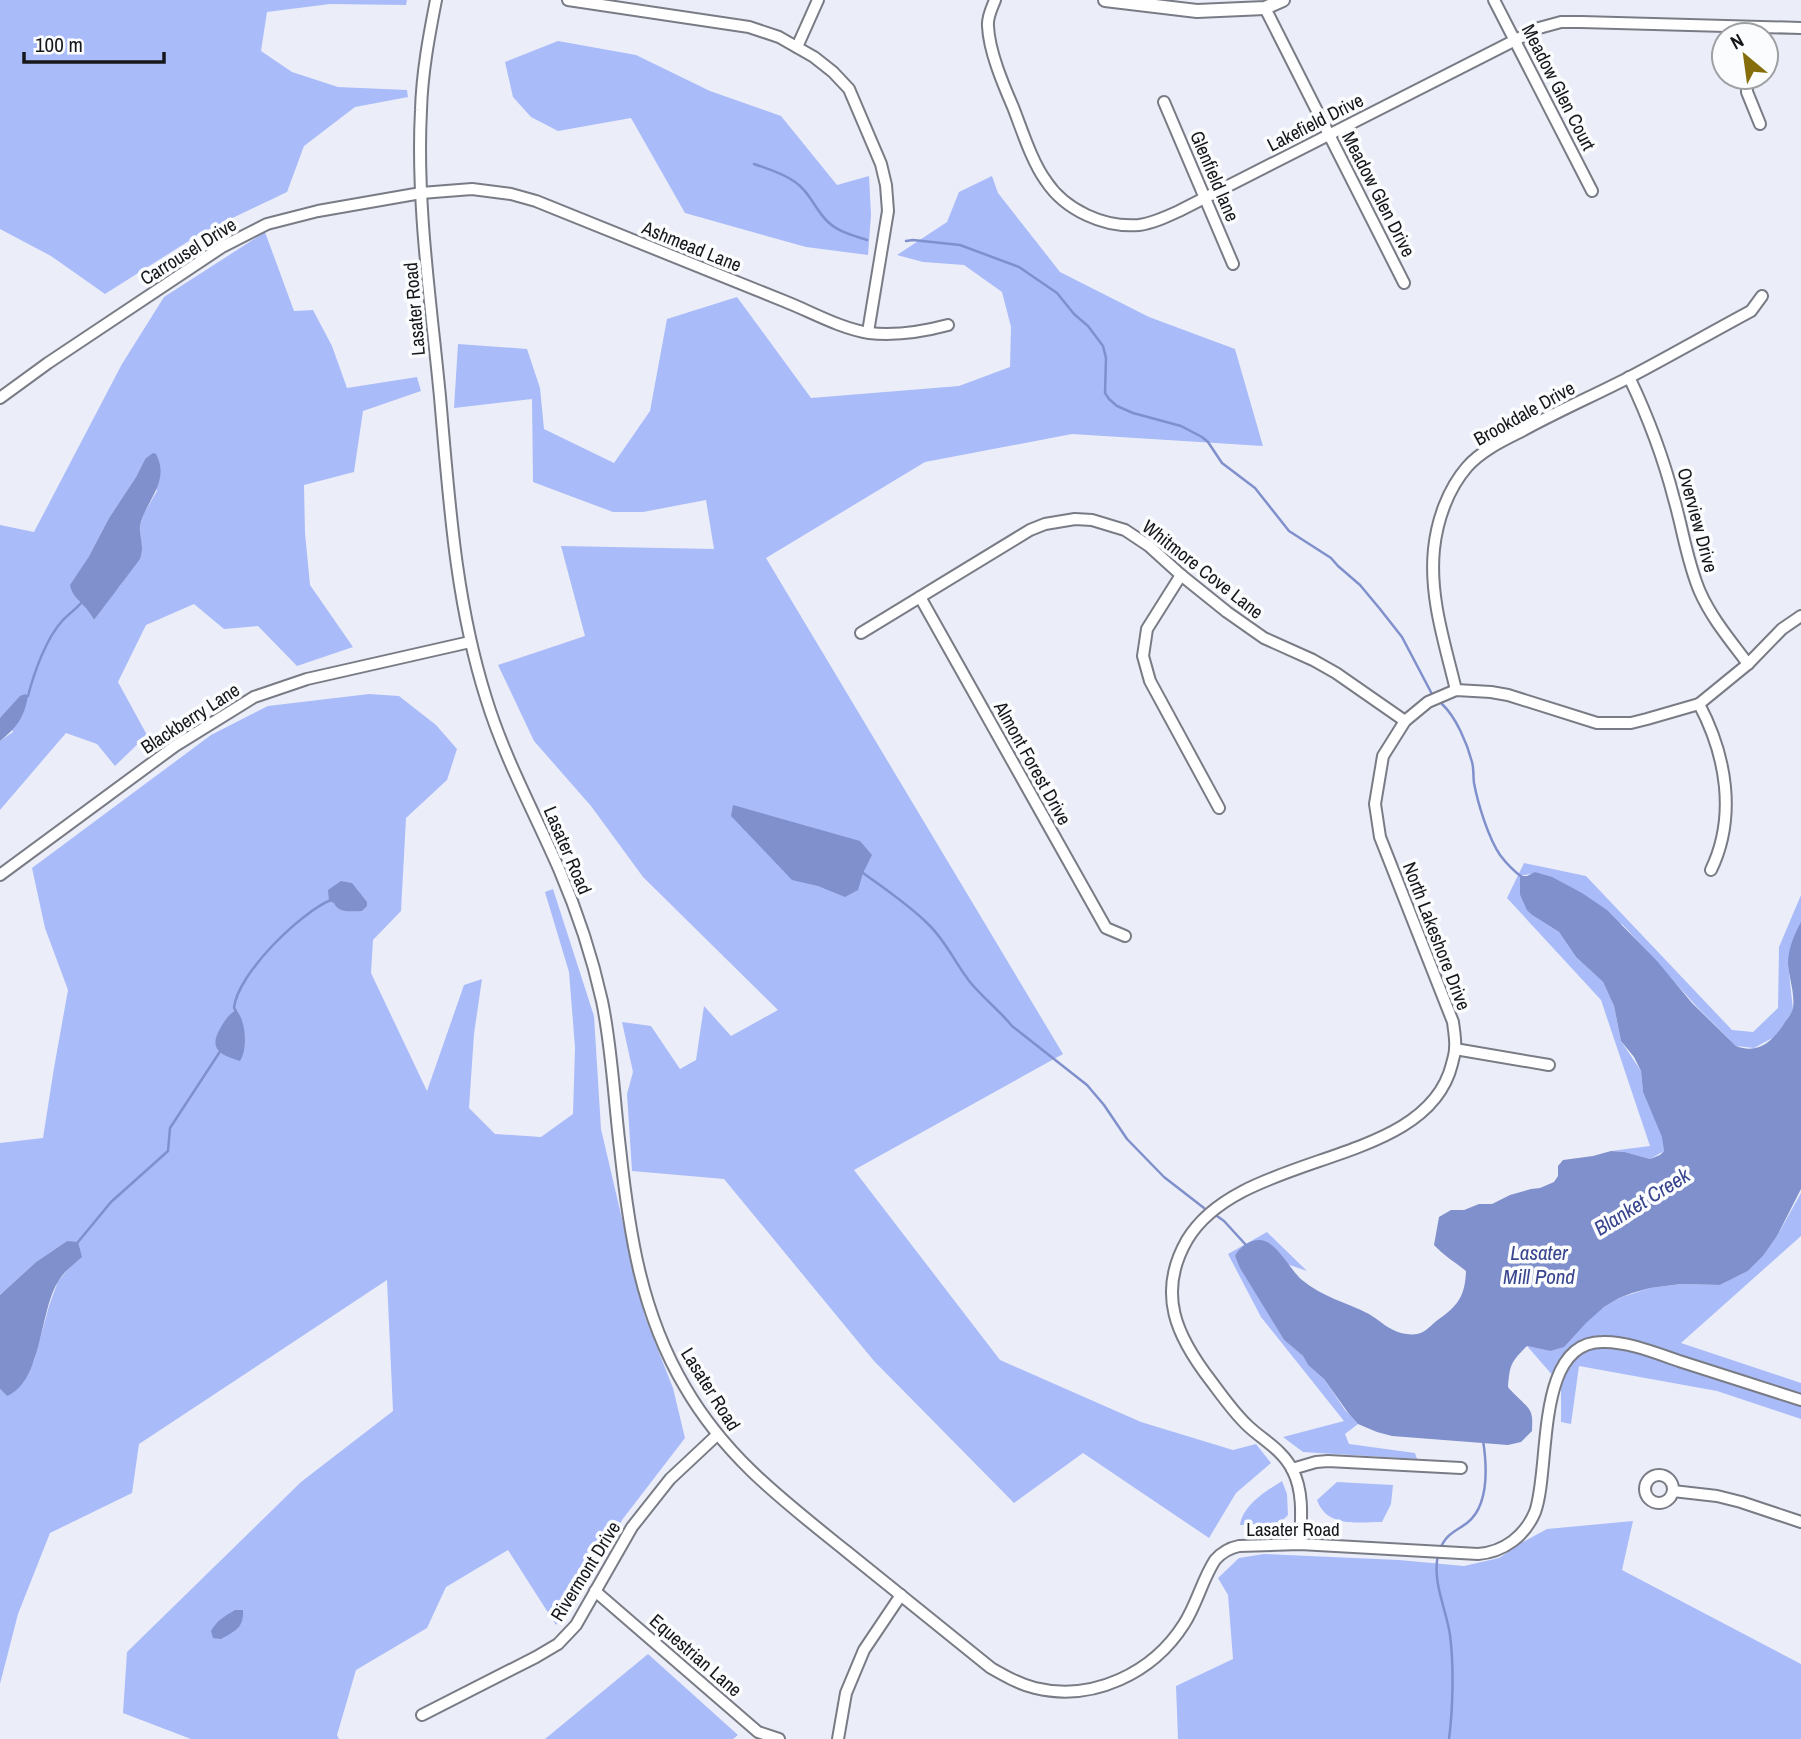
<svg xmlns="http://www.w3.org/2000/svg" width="1801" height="1739" font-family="'Archivo Narrow',sans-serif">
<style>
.forest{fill:#aabbfa;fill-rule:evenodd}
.water{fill:#8090cc}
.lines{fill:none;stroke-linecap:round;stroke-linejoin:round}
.stream{stroke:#8090cc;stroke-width:2.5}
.minor-casing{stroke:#797c85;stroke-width:14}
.major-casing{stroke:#797c85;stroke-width:16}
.minor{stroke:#fff;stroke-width:10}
.major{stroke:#fff;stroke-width:12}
.labels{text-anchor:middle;stroke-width:7;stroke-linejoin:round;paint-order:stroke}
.street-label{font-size:19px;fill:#16171a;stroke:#fbfcfe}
.water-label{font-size:21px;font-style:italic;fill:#38448e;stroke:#fbfcfe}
</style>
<rect width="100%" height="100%" fill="#ebeef8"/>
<g class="forest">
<path d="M0,0H407L406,5L330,4L267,12L261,51L292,72L338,87L407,90L408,97L355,107L304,146L287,192L203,232L105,294L51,256L0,229Z"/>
<path d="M558,41L636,55L710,91L781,116L837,185L869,176L871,215L868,255L806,247L685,213L631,118L558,131L531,117L513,97L505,62Z"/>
<path d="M992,176L998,193L1060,272L1149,317L1235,349L1263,446L1072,434L925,462L766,558L1063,1054L854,1170L1000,1360L1141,1422L1233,1450L1256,1444L1271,1463L1236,1493L1209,1538L1083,1453L1014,1503L874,1361L724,1179L632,1171L627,1094L633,1072L622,1022L651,1026L680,1069L696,1060L704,1006L731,1036L778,1010L643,877L591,806L534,741L498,665L585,636L561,546L714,549L706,500L643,512H613L533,482L532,399L454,408L458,344L527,349L540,388L544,429L614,463L650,411L667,319L737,297L811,398L959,386L1010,367L1011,327L1002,292L964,265L923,262L897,255L947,222L959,192Z"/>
<path d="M265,232L294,311L313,310L332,346L347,388L417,377L421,391L363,411L354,472L304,485L305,533L310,585L353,647L297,666L258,626L224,629L194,604L146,625L118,682L147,735L115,766L97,744L66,733L0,810V741L13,732L4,715L0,718V525L34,532L122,364L164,297ZM145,459L157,491L144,513L139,529L142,547L120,586L117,588L94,620L82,602L88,558L109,518L136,477Z"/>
<path d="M369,694L399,696L436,725L457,749L447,780L406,818L401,911L373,940L371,973L427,1091L464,985L482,979L474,1034L469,1108L495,1134L541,1137L573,1114L575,1047L569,972L545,892L553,889L594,1016L601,1129L645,1317L673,1388L685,1438L622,1520L596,1570L556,1625L508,1550L446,1587L427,1628L356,1670L337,1735L339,1739H191L123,1713L127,1652L301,1482L393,1411L387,1280L139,1444L132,1493L50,1533L18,1614L0,1684V1389L7,1396L34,1361L49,1306L58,1281L72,1265L67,1241L36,1262L0,1295V1143L43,1138L54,1068L68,990L45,928L32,868L211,735L268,706Z"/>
<path d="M1524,863L1586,876L1732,1030L1753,1032L1778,1008L1779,947L1801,895V924L1788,963L1793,1010L1776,1036L1754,1048L1736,1046L1698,1008L1623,925L1530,874L1520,876V895L1532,915L1559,932L1576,957L1603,982L1614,1006L1621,1041L1641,1071L1643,1092L1663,1137L1664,1151L1650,1159L1625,1152L1611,1151L1650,1146L1601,1000L1507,898Z"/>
<path d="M1801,1193V1236L1681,1343L1801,1383V1419L1717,1391L1579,1366L1571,1424L1561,1422V1385L1527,1346L1550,1351L1604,1307L1619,1298L1650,1288L1681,1284L1720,1285L1748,1271L1763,1256L1777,1236Z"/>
<path d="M1267,1232L1307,1271L1287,1264L1281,1255L1235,1256L1241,1268L1284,1340L1303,1356L1308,1365L1324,1379L1345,1410L1358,1424L1345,1434L1349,1444L1415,1453L1417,1459L1303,1452L1283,1437L1344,1421L1261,1317L1228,1254Z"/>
<path d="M1282,1481L1287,1494L1288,1515L1281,1522L1240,1525C1243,1505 1266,1491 1282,1481Z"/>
<path d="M1337,1482L1393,1485L1391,1504L1382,1522C1357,1522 1327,1528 1317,1500Z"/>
<path d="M1633,1521L1622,1570L1801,1664V1739H1178L1176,1686L1233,1659L1228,1595L1218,1578L1239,1558L1264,1554L1399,1560L1464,1566L1499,1558L1523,1542L1547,1529Z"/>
<path d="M648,1654L738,1735L733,1739H545Z"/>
</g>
<g class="water">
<path d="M153,453L156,454C171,482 145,501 140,526C139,533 142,540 142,548C142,552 141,555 140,559L94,620C91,615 87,609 83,605C77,598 72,595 70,585L88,558L109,518L136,477L145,459Z"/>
<path d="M25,694L28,696C24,718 17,727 0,741V718L20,696Z"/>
<path d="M733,805L860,841L872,855L863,873L858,890L845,897L818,886L792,880L731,816Z"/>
<path d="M1535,872L1552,877L1582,893L1607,910L1657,961L1692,1003L1736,1046C1759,1055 1774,1040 1785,1022C1788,1018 1792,1013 1793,1008C1795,993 1789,978 1788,964C1788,949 1794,935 1801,922V1189L1777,1236L1763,1256L1748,1271L1720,1285L1681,1284L1650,1288L1632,1293L1619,1298L1604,1307L1586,1323L1564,1347L1550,1351L1527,1346C1510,1363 1510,1365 1508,1387C1514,1395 1529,1406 1531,1413C1533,1419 1532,1425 1532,1431L1521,1442L1508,1445L1392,1436L1377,1432L1358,1424L1349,1414L1324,1379L1308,1365L1303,1356L1284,1340L1240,1268L1235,1256C1239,1247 1251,1239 1261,1240C1277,1242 1290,1270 1302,1280C1322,1297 1346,1302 1369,1314C1379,1320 1389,1330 1401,1333C1405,1334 1413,1335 1417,1334C1425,1333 1432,1324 1439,1319C1459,1305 1465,1295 1466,1271C1455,1262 1443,1255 1434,1245L1439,1217L1451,1210H1464L1479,1204H1492L1510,1195L1531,1189L1540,1188L1554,1182L1558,1176V1166L1563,1160L1593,1156L1611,1151L1625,1152L1650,1159L1660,1155L1664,1151L1662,1137L1643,1092L1641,1071L1634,1057L1621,1041L1614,1006L1603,982L1576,957L1559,932L1532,915L1527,910L1520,895V876H1527Z"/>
<path d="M341,881L352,883L367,902V906L362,911C351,911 339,914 334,903L329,901L328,890Z"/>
<path d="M236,1010C246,1020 248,1049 240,1061C219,1055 208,1048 221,1027C225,1020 229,1014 236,1010Z"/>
<path d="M67,1241L78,1242L82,1257C74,1264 65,1271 59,1280C39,1310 43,1381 7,1396L0,1389V1295L36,1262Z"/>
<path d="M235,1610H243C244,1628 235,1631 221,1639L213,1638L211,1631C217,1620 225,1616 235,1610Z"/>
</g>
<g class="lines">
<g class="stream">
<path d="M754,164C768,169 783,173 795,182C809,191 815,209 827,221C838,232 852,235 867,240"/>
<path d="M906,241L913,240L960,245L1019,267L1057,293L1074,314L1088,326L1103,346L1106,358L1105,393L1109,399L1117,406L1133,413L1181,426L1202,437L1208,442L1222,463L1255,488L1289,531L1331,558L1338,566L1360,585L1380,609L1402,637L1433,696"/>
<path d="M28,696C34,673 46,638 63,620C69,614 77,608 83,601"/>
<path d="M1442,704C1456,717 1467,743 1472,762C1474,769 1473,776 1474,783C1478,804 1488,837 1500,855C1506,863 1515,872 1523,878"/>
<path d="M863,873C885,889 909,905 928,924C946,941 955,963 970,982C983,998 999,1010 1012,1026L1087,1085L1104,1105L1127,1139L1164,1177L1204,1208"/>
<path d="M236,1011L234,1008C237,974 301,912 331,900"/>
<path d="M1217,1216L1224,1221L1246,1245"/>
<path d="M78,1242L111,1202L168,1151L170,1128L221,1050"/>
<path d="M1440,1549C1447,1533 1455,1532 1467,1523C1490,1505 1487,1466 1483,1440"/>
<path d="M1438,1555C1432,1582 1446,1608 1450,1635C1454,1666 1453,1708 1449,1739"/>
</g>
<defs>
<g id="minor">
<path d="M436,0C429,36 422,73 421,110C416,204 431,303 440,397C449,498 455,600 486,698C504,757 534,812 559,869C577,911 592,956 602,1001C612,1049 614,1099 620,1148C629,1232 641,1313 685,1387C726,1458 784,1501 846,1551C895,1590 943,1629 991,1668C1005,1676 1019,1684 1035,1688C1093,1702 1153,1673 1184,1624C1197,1604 1202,1580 1215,1560C1222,1552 1229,1548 1239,1546L1300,1544L1478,1554C1504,1552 1525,1536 1535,1512C1551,1469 1534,1342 1602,1342C1626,1341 1656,1353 1679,1361C1720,1374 1760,1387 1801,1400"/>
<path d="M568,0L749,27L779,37L814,57L833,72L849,89L881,164L886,185L888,211L868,332"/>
<path d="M995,0C992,8 987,17 988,26C989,51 1003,84 1013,107C1022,130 1032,162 1046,181C1065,210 1104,228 1139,225C1153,223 1166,217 1179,211L1539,28L1561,22H1581L1801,28"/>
<path d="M1494,0L1592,191"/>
<path d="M1265,8L1404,283"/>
<path d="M797,47L818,0"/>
<path d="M1747,77V92L1760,124"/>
<path d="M1164,102L1233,264"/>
<path d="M1629,377C1648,417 1663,456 1674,499C1683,530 1687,562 1700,592C1712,619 1731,641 1748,664"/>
<path d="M0,398L48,363L222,247L267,224L318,211L421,193L472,189L511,194L536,201C619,235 702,268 784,301C812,312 839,328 869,333C897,336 922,332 948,325"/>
<path d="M1181,575L1147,629L1143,656L1150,681L1219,808"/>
<path d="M920,597L1106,928L1125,936"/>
<path d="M861,633L1030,530L1045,524L1075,519L1092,520L1125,530L1149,546L1181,575L1227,612L1264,638L1313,660L1336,673L1405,721"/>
<path d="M1456,690C1445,644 1429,597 1434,549C1437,520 1448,489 1467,467C1481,451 1502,441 1520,432C1556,412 1593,396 1630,377C1670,356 1710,333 1751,311L1762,296"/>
<path d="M1699,704C1726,755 1737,816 1711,870"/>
<path d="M0,875L175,746L254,697L307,679L470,642"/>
<path d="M1455,1049L1549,1065"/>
<path d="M1292,1469L1316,1462L1328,1461L1461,1468"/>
<circle cx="1659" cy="1489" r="14"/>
<path d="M1673,1491L1717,1496L1741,1502L1801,1522"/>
<path d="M1300,1544C1301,1520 1304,1493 1293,1471C1283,1450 1264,1441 1248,1426C1234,1413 1223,1397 1211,1381C1177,1337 1156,1294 1187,1240C1241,1149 1426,1169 1452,1064C1453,1059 1455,1054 1455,1049C1456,1040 1454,1031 1453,1022L1380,837L1375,804L1383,756L1405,721L1428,702L1456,690L1491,692L1508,695L1597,723H1631L1647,719L1699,704L1748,664L1782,629L1801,616"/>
<path d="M595,1591L758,1732L779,1739"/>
<path d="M422,1715L536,1657L558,1644L576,1625L632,1527L670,1479L717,1435"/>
<path d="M838,1739L846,1693L864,1650L901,1595"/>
</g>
<path id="major" d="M1105,0L1197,11L1265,8L1283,0"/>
</defs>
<use href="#minor" class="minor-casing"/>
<use href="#major" class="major-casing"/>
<use href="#minor" class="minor"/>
<use href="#major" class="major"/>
</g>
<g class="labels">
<g class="street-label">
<text transform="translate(1559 87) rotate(63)" y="7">Meadow Glen Court</text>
<text transform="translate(1315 122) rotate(-27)" y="7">Lakefield Drive</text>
<text transform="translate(1215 176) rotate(67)" y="7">Glenfield lane</text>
<text transform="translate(1379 194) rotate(63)" y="7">Meadow Glen Drive</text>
<text transform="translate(692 246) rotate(22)" y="7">Ashmead Lane</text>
<text transform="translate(188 251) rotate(-32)" y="7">Carrousel Drive</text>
<text transform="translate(414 309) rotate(-95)" y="7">Lasater Road</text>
<text transform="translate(1524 413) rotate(-29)" y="7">Brookdale Drive</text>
<text transform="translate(1698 520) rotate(75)" y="7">Overview Drive</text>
<text transform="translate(1203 569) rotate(38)" y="7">Whitmore Cove Lane</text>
<text transform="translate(190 718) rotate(-33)" y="7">Blackberry Lane</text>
<text transform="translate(1033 763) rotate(61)" y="7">Almont Forest Drive</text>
<text transform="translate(568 850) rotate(67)" y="7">Lasater Road</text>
<text transform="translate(1437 936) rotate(69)" y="7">North Lakeshore Drive</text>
<text transform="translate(711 1389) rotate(58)" y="7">Lasater Road</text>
<text x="1293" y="1536">Lasater Road</text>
<text transform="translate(585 1571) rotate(-58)" y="7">Rivermont Drive</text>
<text transform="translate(696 1655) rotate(41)" y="7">Equestrian Lane</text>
</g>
<g class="water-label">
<text transform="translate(1642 1202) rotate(-32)" y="7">Blanket Creek</text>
<text x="1539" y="1260">Lasater<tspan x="1539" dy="24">Mill Pond</tspan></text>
</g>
</g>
<g transform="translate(1745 56) rotate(331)"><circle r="33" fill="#fbfcfe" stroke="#9fa0a3" stroke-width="2"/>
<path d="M0-5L12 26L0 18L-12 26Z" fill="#856d0b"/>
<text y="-10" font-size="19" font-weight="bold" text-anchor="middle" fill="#16171a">N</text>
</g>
<path d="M24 52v10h140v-10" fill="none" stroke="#16171a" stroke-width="3.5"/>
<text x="35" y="52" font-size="21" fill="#16171a" stroke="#fbfcfe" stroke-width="5" paint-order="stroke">100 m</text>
</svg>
